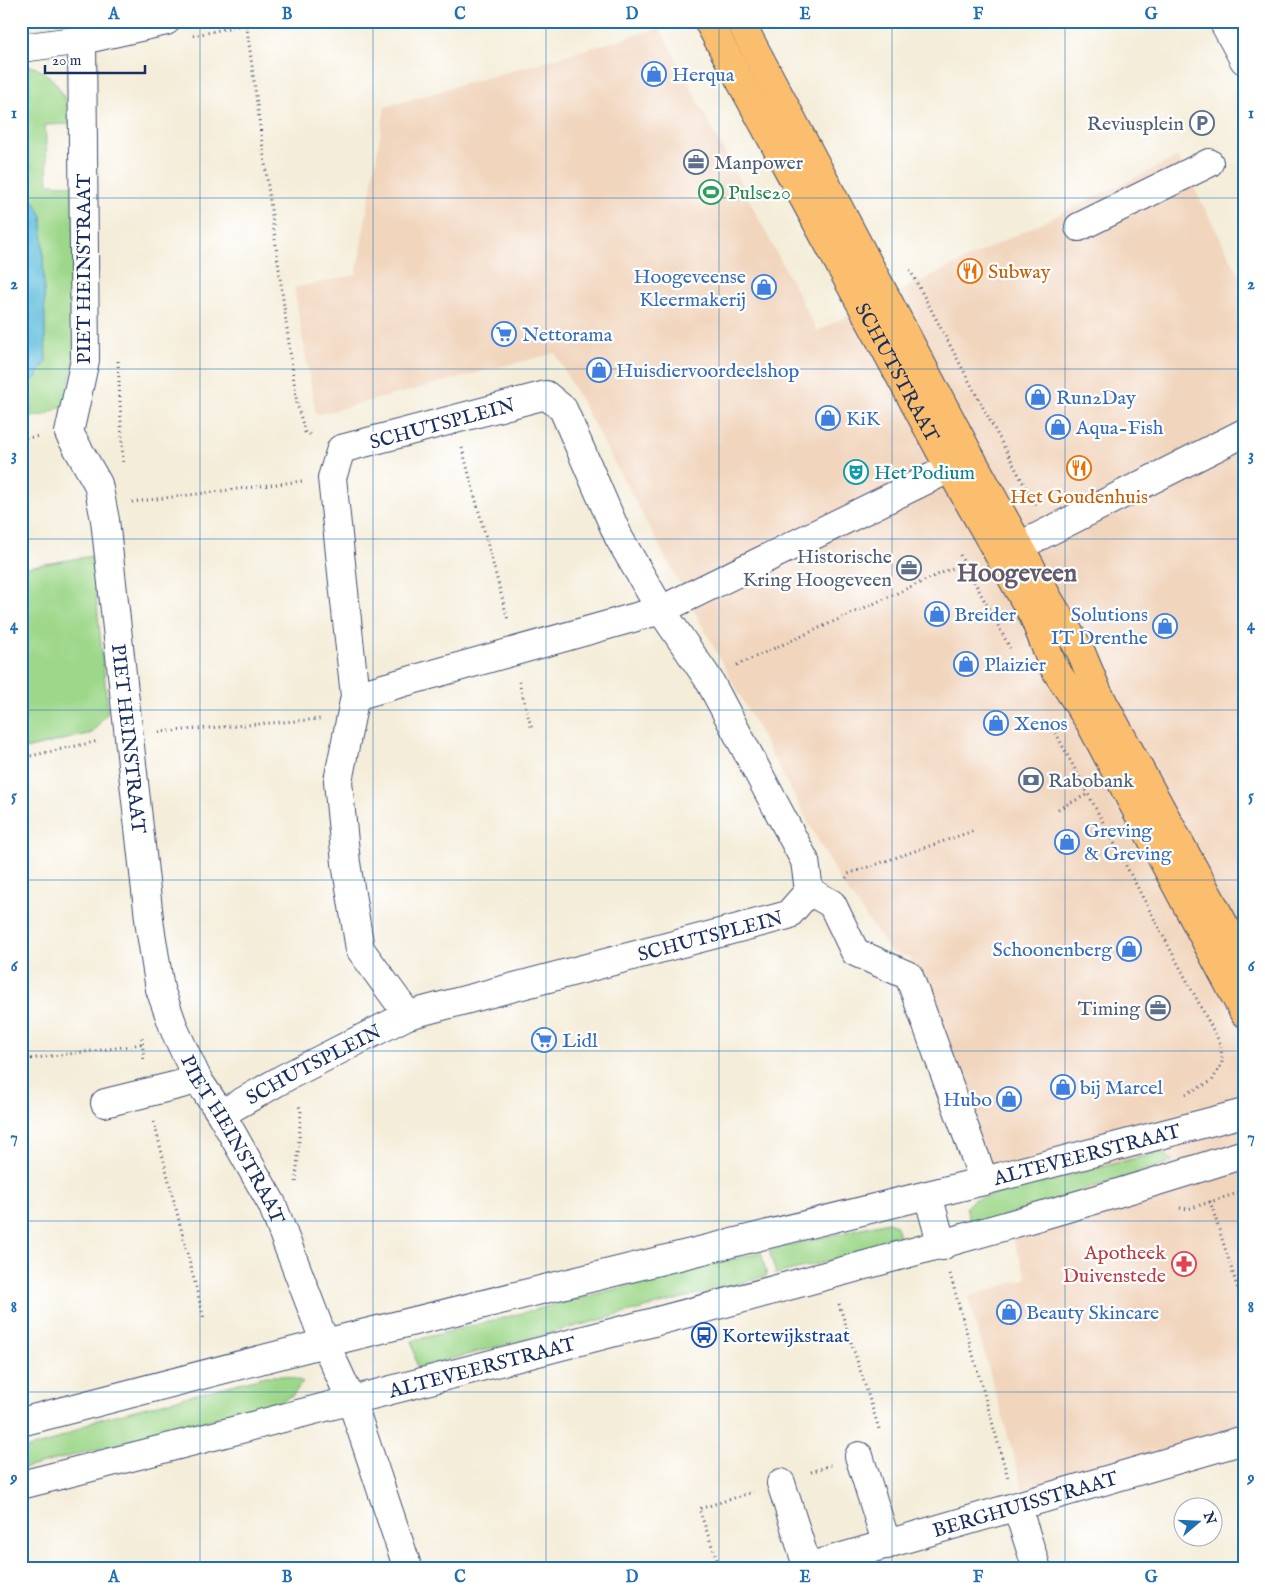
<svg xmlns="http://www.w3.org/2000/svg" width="1265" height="1590" font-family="'IM FELL English',serif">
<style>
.built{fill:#f1d5bd}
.green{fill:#9dd789;stroke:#5c8374}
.water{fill:#5bbbda;stroke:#3b759c}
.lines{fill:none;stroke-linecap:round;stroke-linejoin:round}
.minor-casing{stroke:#3c4c70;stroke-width:30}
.major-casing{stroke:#3c4c70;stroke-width:30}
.path{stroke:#3c4c70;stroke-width:3;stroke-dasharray:1 4;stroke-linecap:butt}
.minor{stroke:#fff;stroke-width:28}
.major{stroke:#fbbe6e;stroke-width:28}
.grid{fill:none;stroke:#1f6fb2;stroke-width:1;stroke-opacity:0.55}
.labels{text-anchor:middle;stroke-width:4.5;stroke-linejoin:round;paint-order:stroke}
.shop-label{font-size:20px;fill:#366cbe;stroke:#fff;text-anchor:start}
.service-label{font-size:20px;fill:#4e5e75;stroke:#fff;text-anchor:end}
.leisure-label{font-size:20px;fill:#27864d;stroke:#fff;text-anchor:start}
.street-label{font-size:20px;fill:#1b2f5e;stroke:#fff}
.food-label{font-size:20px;fill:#c56008;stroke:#fff;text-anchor:start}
.culture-label{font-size:20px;fill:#0d838f;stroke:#fff;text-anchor:start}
.health-label{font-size:20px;fill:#be3a42;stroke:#fff;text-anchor:end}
.transit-label{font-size:20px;fill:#164399;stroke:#fff;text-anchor:start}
.district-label{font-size:25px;font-weight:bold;fill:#63596a;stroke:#fff}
.neatline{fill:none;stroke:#1f6fb2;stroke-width:2}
.grid-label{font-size:16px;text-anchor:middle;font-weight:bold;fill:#1f6fb2}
</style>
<rect width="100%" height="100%" fill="#fff"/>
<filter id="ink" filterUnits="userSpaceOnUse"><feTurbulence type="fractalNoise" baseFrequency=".02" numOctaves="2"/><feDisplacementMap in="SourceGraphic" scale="10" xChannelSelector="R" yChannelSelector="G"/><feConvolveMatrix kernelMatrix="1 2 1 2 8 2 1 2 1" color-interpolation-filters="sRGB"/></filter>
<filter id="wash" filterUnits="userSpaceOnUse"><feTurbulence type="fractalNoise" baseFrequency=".0096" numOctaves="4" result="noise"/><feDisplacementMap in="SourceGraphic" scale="20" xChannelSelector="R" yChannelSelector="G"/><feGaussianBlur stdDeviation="1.12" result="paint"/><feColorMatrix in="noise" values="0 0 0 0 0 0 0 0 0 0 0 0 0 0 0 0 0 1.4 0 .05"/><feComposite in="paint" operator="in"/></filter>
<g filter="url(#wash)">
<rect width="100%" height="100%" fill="#f4edd9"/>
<path class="built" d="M660,28L817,331L1178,157L1244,284V1431L1025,1495L968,1297L1027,1278L910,957L892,953L839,879L555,353L316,415L294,288L356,275L385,107Z"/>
<g class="green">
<path d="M21,64C53,68 68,96 71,124L45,125L48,184L73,185L76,352L64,405L45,415L21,418V383L35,379L46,362L42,216L25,196L21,195Z"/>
<path d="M92,556L108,712L92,733L21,750V568Z"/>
<path d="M1160,1152L1173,1161L978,1225L970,1221L966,1207L973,1200Z"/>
<path d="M888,1222L896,1225L899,1237L896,1245L776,1274L769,1250Z"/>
<path d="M761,1252L767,1276L417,1368L412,1341Z"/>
<path d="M266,1376H287L303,1382L293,1395L282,1401L21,1469V1450L54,1441L93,1421Z"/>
</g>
<path class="water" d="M21,195L35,202L42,216L46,362L35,379L21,383Z"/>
</g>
<g filter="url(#ink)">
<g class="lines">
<defs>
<g id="minor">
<path d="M1223,21L1244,60"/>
<path id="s1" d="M82,40L85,360L69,433L98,484L105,520L150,927L160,989L175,1031L198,1080L221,1114L272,1204L325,1343L352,1402L408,1569"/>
<path d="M21,48L82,40L166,21"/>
<path d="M1079,227L1209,163"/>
<path d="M1000,556L1244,433"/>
<path d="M355,696L661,610L619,538L563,409L546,395L341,449L332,478L355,696L338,781L346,863L360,949L408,1015"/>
<path d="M809,891L832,904L855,952L909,976L984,1181"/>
<path d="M105,1103L198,1080"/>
<path id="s2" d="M221,1114L286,1077L408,1015L788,915L809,891L805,861L709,680L661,610L971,458"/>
<path d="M928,1195L942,1246"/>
<path id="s3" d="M21,1422L325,1343L984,1181L1244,1113"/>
<path d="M859,1456L887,1545"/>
<path d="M781,1483L808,1569"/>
<path id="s4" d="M21,1485C231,1432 441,1378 650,1323C849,1270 1047,1217 1244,1154"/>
<path d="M1017,1507L1037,1569"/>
<path id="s5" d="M808,1567L1244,1440"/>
</g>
<g id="major">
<path id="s6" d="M708,21L950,469L1033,615L1053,666L1089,721L1244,1013"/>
<path d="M740,21L971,458L1049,600L1081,652L1098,693L1244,961"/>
</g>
</defs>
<use href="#minor" class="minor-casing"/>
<use href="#major" class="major-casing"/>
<g class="path">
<path d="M246,21L297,404L305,432L313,436"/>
<path d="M193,36L246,24"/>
<path d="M910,270L1035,505"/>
<path d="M118,361L123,462"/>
<path d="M21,439L39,436"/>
<path d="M462,448L508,620"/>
<path d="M132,502L302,481"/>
<path d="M960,555L1010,648"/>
<path d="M737,665L964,563"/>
<path d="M519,682L532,730"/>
<path d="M1051,724L1221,1045L1222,1063L1212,1081"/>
<path d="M159,732L320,719"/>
<path d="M21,758L99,741"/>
<path d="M1058,809L1088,794"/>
<path d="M846,878L848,874L976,830"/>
<path d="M142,1038L144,1062"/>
<path d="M21,1060L131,1046L144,1043"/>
<path d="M1186,1094L1212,1081"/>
<path d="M154,1122L204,1319"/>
<path d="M296,1182L301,1111L299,1106"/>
<path d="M1210,1201L1244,1308"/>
<path d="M1180,1208L1188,1209L1244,1191"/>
<path d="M950,1274L1008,1478"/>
<path d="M839,1304L880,1432"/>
<path d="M811,1472L831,1465"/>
<path d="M720,1569L699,1509L753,1492"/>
</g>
<use href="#minor" class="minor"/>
<use href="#major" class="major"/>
</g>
</g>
<path class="grid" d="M200,21V1569M373,21V1569M546,21V1569M719,21V1569M892,21V1569M1065,21V1569M21,198H1244M21,369H1244M21,539H1244M21,710H1244M21,880H1244M21,1051H1244M21,1221H1244M21,1392H1244"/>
<defs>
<symbol id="shop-ring" viewBox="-11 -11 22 22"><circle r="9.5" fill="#fff" stroke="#3f7fe0" stroke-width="1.5"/><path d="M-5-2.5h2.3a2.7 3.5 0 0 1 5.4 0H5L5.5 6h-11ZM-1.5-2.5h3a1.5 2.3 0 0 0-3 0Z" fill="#3f7fe0"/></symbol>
<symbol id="parking-ring" viewBox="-11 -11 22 22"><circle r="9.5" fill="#fff" stroke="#5c6f8a" stroke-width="1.5"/><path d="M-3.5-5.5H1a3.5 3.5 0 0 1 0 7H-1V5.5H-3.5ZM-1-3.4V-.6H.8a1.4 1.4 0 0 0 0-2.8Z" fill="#5c6f8a"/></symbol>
<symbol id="office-ring" viewBox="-11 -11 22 22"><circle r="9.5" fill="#fff" stroke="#5c6f8a" stroke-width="1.5"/><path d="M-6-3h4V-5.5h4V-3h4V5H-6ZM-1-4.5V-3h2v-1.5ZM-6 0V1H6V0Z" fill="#5c6f8a"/></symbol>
<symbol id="stadium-ring" viewBox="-11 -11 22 22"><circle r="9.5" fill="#fff" stroke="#2e9e5b" stroke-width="1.5"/><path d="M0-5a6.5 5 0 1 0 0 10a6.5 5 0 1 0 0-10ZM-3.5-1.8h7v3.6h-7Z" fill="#2e9e5b"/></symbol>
<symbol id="restaurant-ring" viewBox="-11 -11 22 22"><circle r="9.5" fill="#fff" stroke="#e8710a" stroke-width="1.5"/><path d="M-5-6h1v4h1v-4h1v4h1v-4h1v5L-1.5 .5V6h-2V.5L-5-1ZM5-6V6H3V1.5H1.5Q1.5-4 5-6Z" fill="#e8710a"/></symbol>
<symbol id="supermarket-ring" viewBox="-11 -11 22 22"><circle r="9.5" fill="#fff" stroke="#3f7fe0" stroke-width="1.5"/><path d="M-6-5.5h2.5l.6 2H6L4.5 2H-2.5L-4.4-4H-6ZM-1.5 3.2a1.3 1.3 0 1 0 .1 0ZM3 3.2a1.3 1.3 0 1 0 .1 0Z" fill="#3f7fe0"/></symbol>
<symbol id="theatre-ring" viewBox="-11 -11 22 22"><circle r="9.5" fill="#fff" stroke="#0f9aa8" stroke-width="1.5"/><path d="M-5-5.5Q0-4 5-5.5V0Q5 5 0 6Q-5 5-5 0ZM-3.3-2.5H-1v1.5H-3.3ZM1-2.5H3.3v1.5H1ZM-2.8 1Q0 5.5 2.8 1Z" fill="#0f9aa8"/></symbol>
<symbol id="bank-ring" viewBox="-11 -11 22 22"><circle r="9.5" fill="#fff" stroke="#5c6f8a" stroke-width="1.5"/><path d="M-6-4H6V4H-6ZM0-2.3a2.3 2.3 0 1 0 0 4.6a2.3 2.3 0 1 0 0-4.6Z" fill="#5c6f8a"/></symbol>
<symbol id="pharmacy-ring" viewBox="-11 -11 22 22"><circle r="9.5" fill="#fff" stroke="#e0444e" stroke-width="1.5"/><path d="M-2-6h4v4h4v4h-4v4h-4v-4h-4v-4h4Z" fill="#e0444e"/></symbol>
<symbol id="bus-ring" viewBox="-11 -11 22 22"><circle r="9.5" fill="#fff" stroke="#1a4fb4" stroke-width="1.5"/><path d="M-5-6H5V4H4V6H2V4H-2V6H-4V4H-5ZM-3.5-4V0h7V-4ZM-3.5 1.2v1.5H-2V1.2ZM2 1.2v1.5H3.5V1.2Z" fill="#1a4fb4"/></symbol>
</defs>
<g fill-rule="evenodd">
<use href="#shop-ring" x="640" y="60" width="28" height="28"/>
<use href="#parking-ring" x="1188" y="109" width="28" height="28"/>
<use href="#office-ring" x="682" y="148" width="28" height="28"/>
<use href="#stadium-ring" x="697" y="178" width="28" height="28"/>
<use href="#restaurant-ring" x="956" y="257" width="28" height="28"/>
<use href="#shop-ring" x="750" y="273" width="28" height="28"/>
<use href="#supermarket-ring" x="490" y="320" width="28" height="28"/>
<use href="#shop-ring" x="585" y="356" width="28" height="28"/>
<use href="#shop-ring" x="1024" y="383" width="28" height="28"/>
<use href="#shop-ring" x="814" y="404" width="28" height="28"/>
<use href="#shop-ring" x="1044" y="413" width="28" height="28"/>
<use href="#restaurant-ring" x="1065" y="454" width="28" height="28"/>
<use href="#theatre-ring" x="842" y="458" width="28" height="28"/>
<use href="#office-ring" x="895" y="554" width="28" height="28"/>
<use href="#shop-ring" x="923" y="600" width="28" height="28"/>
<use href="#shop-ring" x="1151" y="612" width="28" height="28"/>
<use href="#shop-ring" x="952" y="650" width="28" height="28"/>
<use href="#shop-ring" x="982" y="709" width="28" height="28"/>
<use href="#bank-ring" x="1017" y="766" width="28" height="28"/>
<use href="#shop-ring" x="1053" y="828" width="28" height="28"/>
<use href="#shop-ring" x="1115" y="935" width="28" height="28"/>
<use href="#office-ring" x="1144" y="994" width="28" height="28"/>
<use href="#supermarket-ring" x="530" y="1026" width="28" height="28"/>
<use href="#shop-ring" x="1049" y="1073" width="28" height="28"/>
<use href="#shop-ring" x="995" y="1085" width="28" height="28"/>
<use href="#pharmacy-ring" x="1170" y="1250" width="28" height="28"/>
<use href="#shop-ring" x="995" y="1298" width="28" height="28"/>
<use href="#bus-ring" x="690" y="1321" width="28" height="28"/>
</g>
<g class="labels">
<g class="shop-label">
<text x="672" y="81">Herqua</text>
<text x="746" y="283" text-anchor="end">Hoogeveense<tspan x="746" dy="23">Kleermakerij</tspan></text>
<text x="522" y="341">Nettorama</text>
<text x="616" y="377">Huisdiervoordeelshop</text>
<text x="1056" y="404">Run2Day</text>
<text x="846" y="425">KiK</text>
<text x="1076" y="434">Aqua-Fish</text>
<text x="954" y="621">Breider</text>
<text x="1148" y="621" text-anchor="end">Solutions<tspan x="1148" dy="23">IT Drenthe</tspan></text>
<text x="984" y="671">Plaizier</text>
<text x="1014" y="730">Xenos</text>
<text x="1084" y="837">Greving<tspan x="1084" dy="23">&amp; Greving</tspan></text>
<text x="1112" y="956" text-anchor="end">Schoonenberg</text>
<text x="562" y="1047">Lidl</text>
<text x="1080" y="1094">bij Marcel</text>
<text x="992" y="1106" text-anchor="end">Hubo</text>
<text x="1026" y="1319">Beauty Skincare</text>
</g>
<g class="service-label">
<text x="1184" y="130">Reviusplein</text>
<text x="714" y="169" text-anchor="start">Manpower</text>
<text x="892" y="563">Historische<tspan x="892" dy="23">Kring Hoogeveen</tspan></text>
<text x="1048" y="787" text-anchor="start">Rabobank</text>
<text x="1140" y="1015">Timing</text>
</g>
<g class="leisure-label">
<text x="728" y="199">Pulse20</text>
</g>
<g class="street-label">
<text transform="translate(83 269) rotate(-90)" y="7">PIET HEINSTRAAT</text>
<text dy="7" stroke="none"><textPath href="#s6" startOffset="399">SCHUTSTRAAT</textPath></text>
<text transform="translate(442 423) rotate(-15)" y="7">SCHUTSPLEIN</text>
<text dy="7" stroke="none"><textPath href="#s1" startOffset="710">PIET HEINSTRAAT</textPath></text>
<text dy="7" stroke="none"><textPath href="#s2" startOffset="524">SCHUTSPLEIN</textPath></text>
<text dy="7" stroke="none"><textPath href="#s2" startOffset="105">SCHUTSPLEIN</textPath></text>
<text dy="7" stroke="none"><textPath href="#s1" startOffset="1130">PIET HEINSTRAAT</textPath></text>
<text dy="7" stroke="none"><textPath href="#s3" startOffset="1099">ALTEVEERSTRAAT</textPath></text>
<text dy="7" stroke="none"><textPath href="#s4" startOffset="476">ALTEVEERSTRAAT</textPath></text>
<text dy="7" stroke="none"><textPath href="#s5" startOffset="226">BERGHUISSTRAAT</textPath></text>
</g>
<g class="food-label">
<text x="988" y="278">Subway</text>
<text x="1079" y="503" text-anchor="middle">Het Goudenhuis</text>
</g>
<g class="culture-label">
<text x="874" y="479">Het Podium</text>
</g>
<g class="health-label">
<text x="1166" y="1259">Apotheek<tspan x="1166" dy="23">Duivenstede</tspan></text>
</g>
<g class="transit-label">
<text x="722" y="1342">Kortewijkstraat</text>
</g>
<g class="district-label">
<text x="1017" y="581">Hoogeveen</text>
</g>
</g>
<rect width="1265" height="1590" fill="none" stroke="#fff" stroke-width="55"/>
<g transform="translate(1198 1522) rotate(71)"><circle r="24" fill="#ffffff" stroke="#a4acbf"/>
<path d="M0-4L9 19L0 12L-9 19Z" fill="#1f6fb2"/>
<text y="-8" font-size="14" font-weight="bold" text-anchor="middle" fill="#1b2f5e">N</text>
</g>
<path d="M45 65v8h100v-8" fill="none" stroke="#1b2f5e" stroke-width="2.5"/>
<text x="52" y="65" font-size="15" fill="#1b2f5e" stroke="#ffffff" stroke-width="4" paint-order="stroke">20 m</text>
<rect x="28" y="28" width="1210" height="1534" class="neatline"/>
<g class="grid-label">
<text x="114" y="19">A</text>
<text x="287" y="19">B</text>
<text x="460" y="19">C</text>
<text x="632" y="19">D</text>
<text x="805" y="19">E</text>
<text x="978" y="19">F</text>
<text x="1151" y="19">G</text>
<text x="14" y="118">1</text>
<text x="1251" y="118">1</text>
<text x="14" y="289">2</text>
<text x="1251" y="289">2</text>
<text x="14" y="460">3</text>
<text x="1251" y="460">3</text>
<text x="14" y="630">4</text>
<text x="1251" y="630">4</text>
<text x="14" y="801">5</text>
<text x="1251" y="801">5</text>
<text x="14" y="971">6</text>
<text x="1251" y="971">6</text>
<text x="14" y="1142">7</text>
<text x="1251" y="1142">7</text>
<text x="14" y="1312">8</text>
<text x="1251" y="1312">8</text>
<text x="14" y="1483">9</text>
<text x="1251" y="1483">9</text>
<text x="114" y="1582">A</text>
<text x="287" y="1582">B</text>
<text x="460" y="1582">C</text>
<text x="632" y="1582">D</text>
<text x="805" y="1582">E</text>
<text x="978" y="1582">F</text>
<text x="1151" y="1582">G</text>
</g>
</svg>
